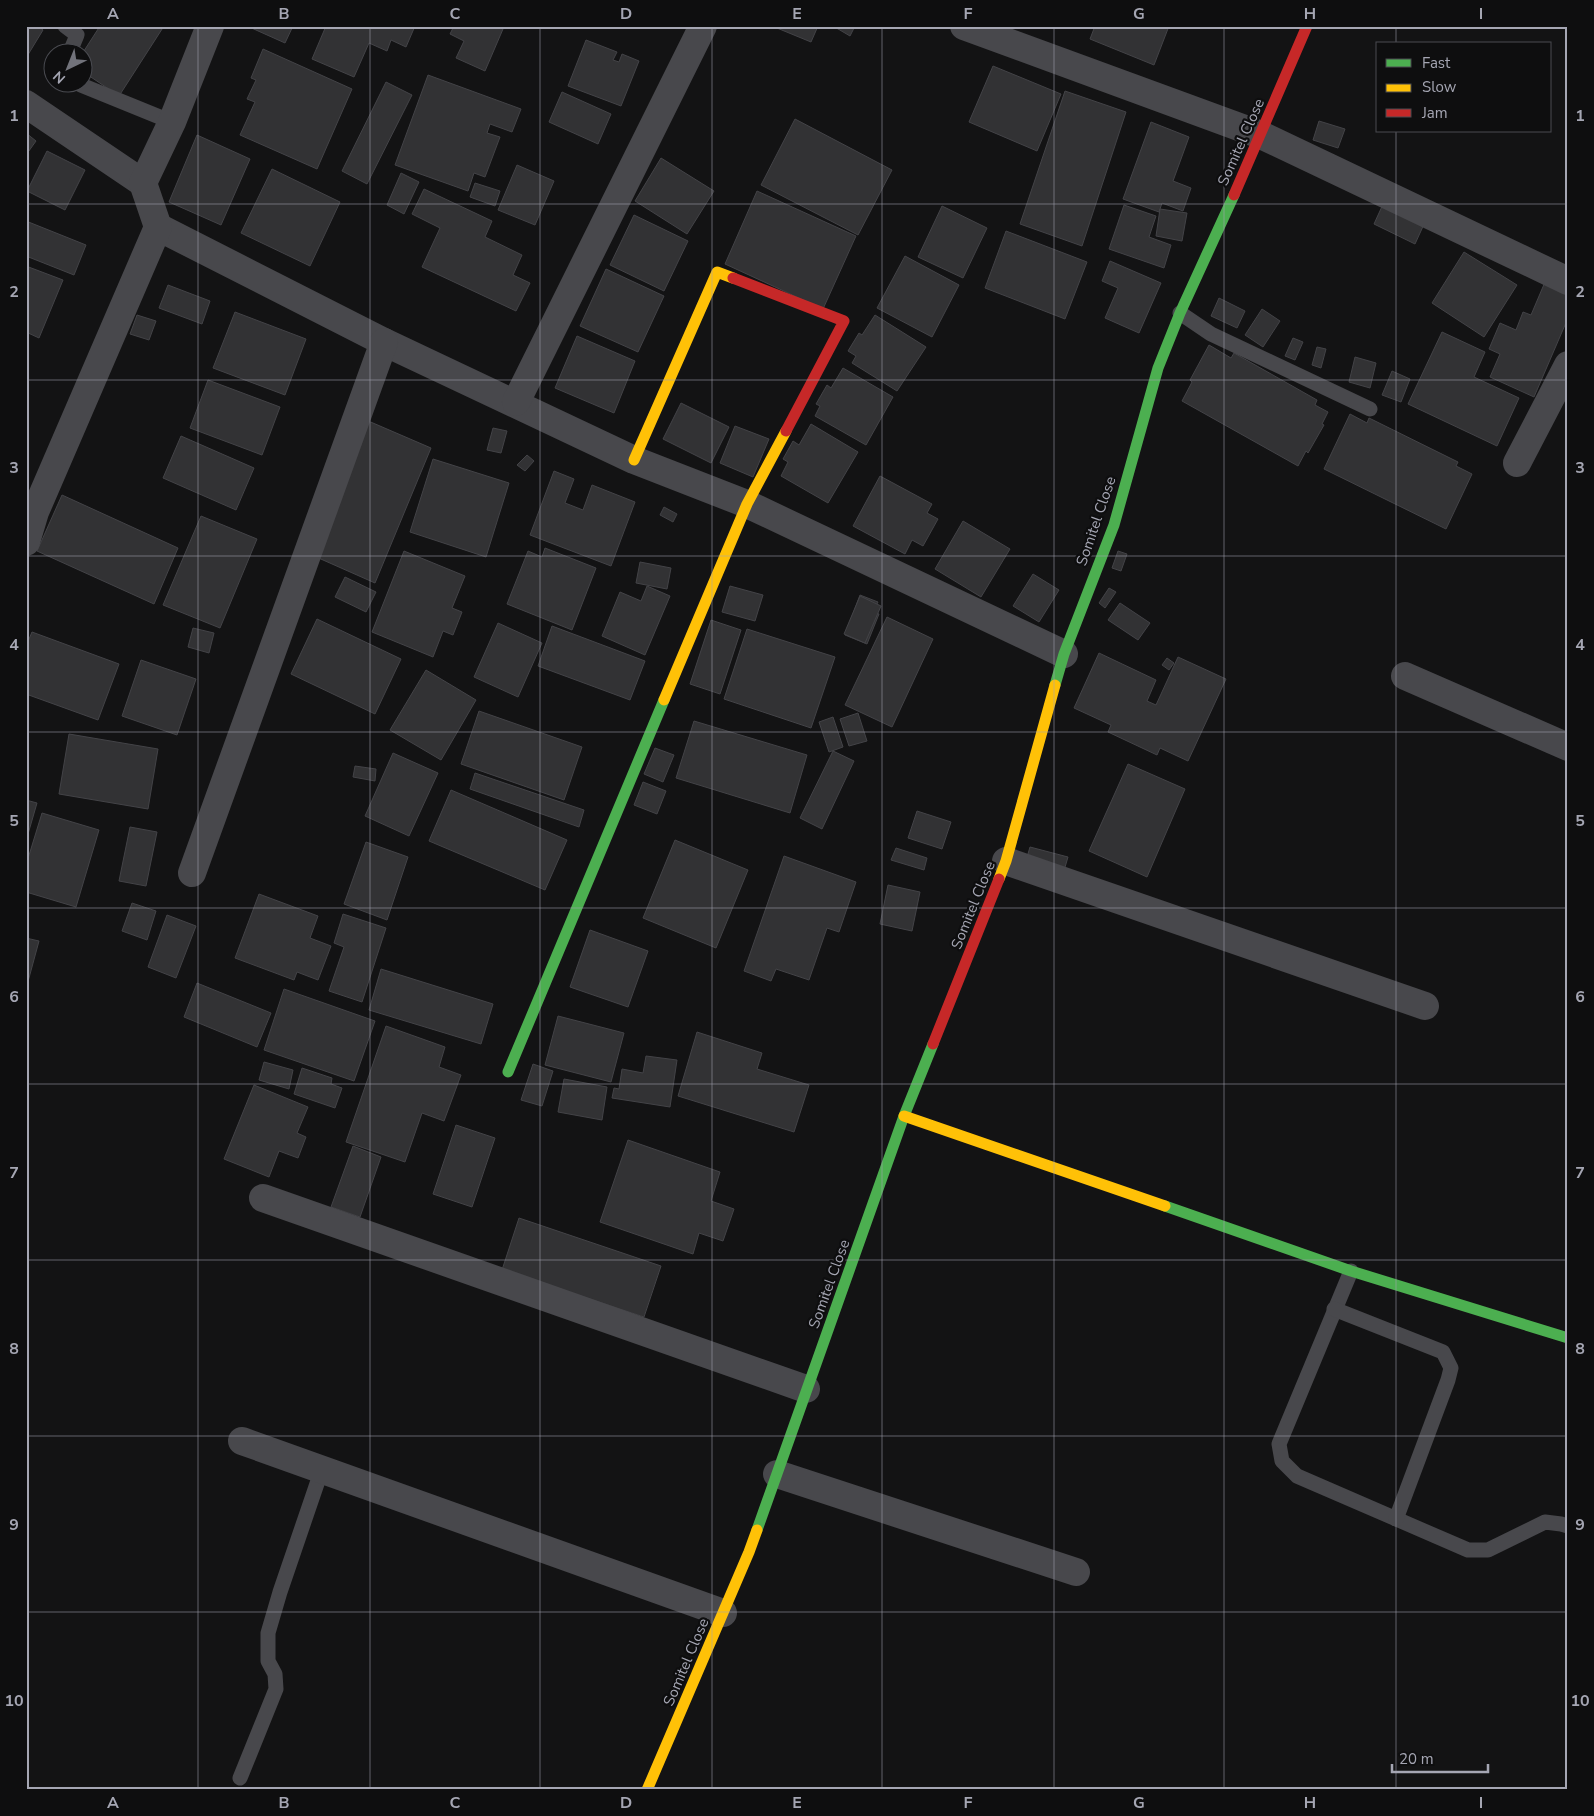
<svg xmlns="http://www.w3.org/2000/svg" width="1594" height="1816" font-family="'Nunito Sans',sans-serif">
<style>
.building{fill:#323234;stroke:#434347}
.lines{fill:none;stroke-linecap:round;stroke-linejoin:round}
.lane{stroke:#48484c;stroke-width:15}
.street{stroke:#48484c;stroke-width:28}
.fast{stroke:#4caf50;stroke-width:11}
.slow{stroke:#ffc107;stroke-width:11}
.jam{stroke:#c62828;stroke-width:11}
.grid{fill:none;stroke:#a5a6b3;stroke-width:1;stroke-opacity:0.55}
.labels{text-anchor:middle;stroke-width:4.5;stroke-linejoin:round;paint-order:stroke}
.street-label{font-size:15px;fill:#a5a6b3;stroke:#0e0e0f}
.neatline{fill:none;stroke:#a5a6b3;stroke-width:2}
.grid-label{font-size:16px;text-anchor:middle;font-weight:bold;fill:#a5a6b3}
</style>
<rect width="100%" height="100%" fill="#131314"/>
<g class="building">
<path d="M26,26H38L43,30L26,58Z"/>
<path d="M100,26H164L119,96L82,71V54Z"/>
<path d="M247,26H293L285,43Z"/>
<path d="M326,26H415L406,47L391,40L387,51L369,43L354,77L312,59Z"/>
<path d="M454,26H497L503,29L485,71L456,58L464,41L450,34Z"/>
<path d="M772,26H818L811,42Z"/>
<path d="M833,26H855L850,36Z"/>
<path d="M1095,26H1169L1154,65L1090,39Z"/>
<path d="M586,40L617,52L613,60L619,62L622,54L639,61L621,106L568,86Z"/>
<path d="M263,49L352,89L317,169L240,135L255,102L247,99L256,80L251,78Z"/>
<path d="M993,66L1061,94L1037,151L969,122Z"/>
<path d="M428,75L521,109L512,132L490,124L487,133L500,137L485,177L474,173L468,191L395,165Z"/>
<path d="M386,82L412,95L367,184L342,171Z"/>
<path d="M1065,91L1126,112L1082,246L1020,224Z"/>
<path d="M562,92L611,114L598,144L549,122Z"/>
<path d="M795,119L892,170L858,235L761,185Z"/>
<path d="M1319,121L1345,129L1338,148L1313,140Z"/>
<path d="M1151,122L1189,137L1173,181L1191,188L1183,211L1162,203L1159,212L1123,199Z"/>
<path d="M26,133L36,141L26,155Z"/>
<path d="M197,135L250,159L221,225L169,202Z"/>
<path d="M47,151L85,170L65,210L27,191Z"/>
<path d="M661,158L714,191L687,234L635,201Z"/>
<path d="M517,165L554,181L535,225L498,210Z"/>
<path d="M272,169L340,202L310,266L241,233Z"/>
<path d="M401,173L419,182L404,214L387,205Z"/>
<path d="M475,183L500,191L495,206L470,197Z"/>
<path d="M424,189L492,221L485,237L522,255L513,275L530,283L516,311L422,267L440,228L412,214Z"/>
<path d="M757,191L856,236L823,309L725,264Z"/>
<path d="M1384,202L1425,222L1415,244L1374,224Z"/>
<path d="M1124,205L1156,216L1149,237L1171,245L1164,268L1109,249Z"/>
<path d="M942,206L987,228L963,278L918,257Z"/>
<path d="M1160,209L1187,213L1182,241L1156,236Z"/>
<path d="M634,215L688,241L664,291L610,265Z"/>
<path d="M26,221L86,245L74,275L26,256Z"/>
<path d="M1006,231L1087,262L1065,319L985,288Z"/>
<path d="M1464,252L1517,285L1484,337L1432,303Z"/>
<path d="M905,256L959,285L932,337L877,308Z"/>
<path d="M1110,261L1161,283L1139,333L1105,318L1118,288L1102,281Z"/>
<path d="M26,266L63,280L39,338L26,332Z"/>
<path d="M606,269L664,296L638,352L580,326Z"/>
<path d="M1545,282L1568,292V318L1534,397L1490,377L1500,354L1489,349L1500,323L1516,330L1523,312L1531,315Z"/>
<path d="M168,285L210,301L202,324L159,308Z"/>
<path d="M1219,298L1245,311L1237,328L1211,316Z"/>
<path d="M1262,309L1280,321L1263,347L1245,335Z"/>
<path d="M235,312L306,339L285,395L213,368Z"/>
<path d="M137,315L156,321L149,340L130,334Z"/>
<path d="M875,315L926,347L897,391L852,363L856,356L848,351L859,333L862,335Z"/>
<path d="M1442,332L1485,352L1474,377L1519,398L1497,446L1408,404Z"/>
<path d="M577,336L635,361L614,413L555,388Z"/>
<path d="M1293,338L1303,342L1295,360L1285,356Z"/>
<path d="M1209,345L1231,358L1234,353L1317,400L1315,405L1328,412L1322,424L1324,425L1308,453L1306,451L1298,466L1182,401L1192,382L1190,380Z"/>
<path d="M1317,347L1326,349L1321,368L1312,365Z"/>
<path d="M1355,357L1376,363L1370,388L1349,382Z"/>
<path d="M843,368L893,397L866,445L815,416L820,406L816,404L827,385L831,388Z"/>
<path d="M1392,371L1410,379L1401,402L1382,395Z"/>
<path d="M208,380L280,407L262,455L190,428Z"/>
<path d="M681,403L729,427L711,463L663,439Z"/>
<path d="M1350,414L1367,423L1369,418L1458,462L1456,466L1472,474L1446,529L1324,469Z"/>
<path d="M366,420L431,448L375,583L314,556Z"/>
<path d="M811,424L858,452L828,503L781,476L788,462L783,459L793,441L799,445Z"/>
<path d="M735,426L769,439L753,477L720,463Z"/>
<path d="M493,428L507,431L501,453L487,450Z"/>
<path d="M181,436L254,468L236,510L163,478Z"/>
<path d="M527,455L534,461L525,471L517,465Z"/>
<path d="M433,459L509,483L486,557L410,532Z"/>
<path d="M554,471L574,479L565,503L583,510L592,485L635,502L611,566L530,535Z"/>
<path d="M880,476L932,504L927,513L938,519L923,546L912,540L905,554L853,526Z"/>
<path d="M62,495L178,548L154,604L37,551Z"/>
<path d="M664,507L677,514L673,522L660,515Z"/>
<path d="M201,516L257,539L220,628L163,605Z"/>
<path d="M963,521L1010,549L981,597L935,569Z"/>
<path d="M545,548L596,568L572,630L507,604L528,551L542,557Z"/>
<path d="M404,551L465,576L452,608L462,612L453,635L443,631L433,657L372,632Z"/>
<path d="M1118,551L1127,554L1121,571L1112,568Z"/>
<path d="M640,562L671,568L667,589L636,583Z"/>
<path d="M1033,574L1059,590L1039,622L1013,606Z"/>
<path d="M345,577L376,592L366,612L335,597Z"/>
<path d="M647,586L670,596L645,655L602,636L620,592L641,601Z"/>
<path d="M730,586L763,595L755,621L722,612Z"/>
<path d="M1109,588L1116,592L1105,608L1099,603Z"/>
<path d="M860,595L878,602L873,612L879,614L867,644L845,635Z"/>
<path d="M860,596L881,606L865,643L844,634Z"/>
<path d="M1120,603L1150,623L1138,640L1108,620Z"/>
<path d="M887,617L933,639L892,727L845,705Z"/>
<path d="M317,619L401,659L375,714L291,674Z"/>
<path d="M711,620L741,630L720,694L690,684Z"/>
<path d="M498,623L542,643L518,697L474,677Z"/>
<path d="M552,626L645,661L630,700L538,666Z"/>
<path d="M193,628L214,633L209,653L188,647Z"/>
<path d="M747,629L835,657L811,728L724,699Z"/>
<path d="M32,632L119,664L98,720L26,694V646Z"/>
<path d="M1099,653L1156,680L1147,701L1156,705L1178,657L1226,679L1188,761L1160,748L1157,755L1108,732L1111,725L1074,708Z"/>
<path d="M1167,658L1174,663L1169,670L1162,665Z"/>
<path d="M141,660L196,679L177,735L122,716Z"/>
<path d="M426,670L476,700L441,760L390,730Z"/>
<path d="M479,711L582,747L564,800L461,764Z"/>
<path d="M858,713L867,741L849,746L840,719Z"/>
<path d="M833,717L843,747L829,752L819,722Z"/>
<path d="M694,721L807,755L790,813L676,778Z"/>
<path d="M69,734L158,749L148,809L59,794Z"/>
<path d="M655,748L674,755L663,782L644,774Z"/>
<path d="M833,751L854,761L822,829L800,818Z"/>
<path d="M393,753L438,773L409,836L365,816Z"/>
<path d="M1128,764L1185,789L1147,877L1089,851Z"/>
<path d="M355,766L376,769L375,781L353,777Z"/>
<path d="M475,773L584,810L579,827L470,789Z"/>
<path d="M643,782L666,791L657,814L634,805Z"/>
<path d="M451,790L567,840L545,890L429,841Z"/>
<path d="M26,800L37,803L26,841Z"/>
<path d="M917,811L951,822L942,849L908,838Z"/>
<path d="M42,813L99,830L76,907L26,892V865Z"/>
<path d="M130,827L157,832L146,886L119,881Z"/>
<path d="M675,840L748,870L716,948L643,918Z"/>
<path d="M366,842L408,857L387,920L344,904Z"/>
<path d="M1030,847L1068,857L1063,874L1025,864Z"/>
<path d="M896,848L927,858L924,870L891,860Z"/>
<path d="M784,856L856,882L839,932L827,928L809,980L776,969L771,981L744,971Z"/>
<path d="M888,885L920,892L912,931L880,924Z"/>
<path d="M259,894L318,916L310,938L331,946L318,980L297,972L294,980L235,958Z"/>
<path d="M132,903L156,911L147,940L122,931Z"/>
<path d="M343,914L386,928L362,1002L329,991L344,947L334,943Z"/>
<path d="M167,915L196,926L176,978L148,967Z"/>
<path d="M590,930L648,951L628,1007L570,987Z"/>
<path d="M26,938L39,941L26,989Z"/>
<path d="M381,969L493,1004L481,1044L369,1010Z"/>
<path d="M197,983L271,1013L257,1047L184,1017Z"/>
<path d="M284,989L375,1021L354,1081L264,1050Z"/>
<path d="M558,1016L624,1033L611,1082L545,1065Z"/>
<path d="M386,1026L445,1047L439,1067L461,1075L444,1121L422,1113L405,1162L346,1142Z"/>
<path d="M697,1032L762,1053L757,1069L809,1085L794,1132L678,1096Z"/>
<path d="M646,1056L677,1060L670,1107L612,1098L614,1088L619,1089L622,1069L643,1073Z"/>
<path d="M264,1062L293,1070L289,1089L259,1080Z"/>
<path d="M533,1064L553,1071L542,1106L521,1100Z"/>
<path d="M302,1068L332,1078L331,1084L342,1088L335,1108L294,1094Z"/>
<path d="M564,1079L607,1087L602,1120L558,1112Z"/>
<path d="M254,1085L308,1107L297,1133L306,1137L298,1158L279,1151L269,1177L224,1159Z"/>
<path d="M456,1125L495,1138L472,1207L433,1194Z"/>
<path d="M628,1140L720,1172L711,1201L734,1209L723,1241L699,1233L693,1254L600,1222Z"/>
<path d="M353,1146L381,1157L360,1217L331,1207Z"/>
<path d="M519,1218L661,1266L644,1317L502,1270Z"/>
</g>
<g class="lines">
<g class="lane">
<path d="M65,26L77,35L70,52"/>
<path d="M79,82L81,85L172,122"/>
<path d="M1180,313L1211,334L1370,409"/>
<path d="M1351,1271L1279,1444L1282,1461L1297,1476L1468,1550H1488L1545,1522L1561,1524L1568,1526"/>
<path d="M1334,1309L1443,1352L1451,1368L1448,1380L1396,1519"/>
<path d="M240,1778L276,1689L275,1674L268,1661V1633L280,1592L322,1469"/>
</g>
<g class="street">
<path d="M964,26L1261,135L1568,281"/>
<path d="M26,104L143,183"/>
<path d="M158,227L384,342L634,460L747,504L1064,654"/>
<path d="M516,402L703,26"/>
<path d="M1517,463L1568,365"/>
<path d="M26,542L35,512L158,227L143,183L172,122L210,26"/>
<path d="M1405,676L1568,747"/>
<path d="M1006,861L1425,1006"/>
<path d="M192,873L384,342"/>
<path d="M263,1198L806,1389"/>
<path d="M242,1441L723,1613"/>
<path d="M777,1474L1076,1572"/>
</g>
<g class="fast">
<path d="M1055,685L1064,654L1114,525L1158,368L1180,313L1234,195"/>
<path d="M508,1072L664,700"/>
<path d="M1165,1206L1351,1271L1568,1338"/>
<path d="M757,1530L904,1116L933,1044"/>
</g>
<g class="slow">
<path d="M634,460L717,272L733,278"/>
<path d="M664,700L747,504L786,431"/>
<path d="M999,879L1006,861L1055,685"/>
<path d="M904,1116L1165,1206"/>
<path d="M647,1790L749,1552L757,1530"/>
</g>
<g class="jam">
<path d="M1234,195L1307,26"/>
<path d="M733,278L844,321L786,431"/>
<path d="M933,1044L999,879"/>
</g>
</g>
<path class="grid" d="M198,26V1790M370,26V1790M540,26V1790M712,26V1790M882,26V1790M1054,26V1790M1224,26V1790M1396,26V44M1396,131V1790M26,204H1568M26,380H1568M26,556H1568M26,732H1568M26,908H1568M26,1084H1568M26,1260H1568M26,1436H1568M26,1612H1568"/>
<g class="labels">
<g class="street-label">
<text transform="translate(1241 142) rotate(-66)" y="5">Somitel Close</text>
<text transform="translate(1096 521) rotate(-71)" y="5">Somitel Close</text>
<text transform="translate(973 905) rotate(-68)" y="5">Somitel Close</text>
<text transform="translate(829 1284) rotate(-70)" y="5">Somitel Close</text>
<text transform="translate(686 1662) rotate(-67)" y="5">Somitel Close</text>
</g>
</g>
<rect width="1594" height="1816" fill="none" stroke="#0e0e0f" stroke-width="55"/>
<rect x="1376" y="42" width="175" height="90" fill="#0e0e0f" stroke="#4a4b51"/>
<rect x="1386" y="59" width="25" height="8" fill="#4caf50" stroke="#4a4b51"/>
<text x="1422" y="68" font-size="15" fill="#a5a6b3">Fast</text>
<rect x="1386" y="84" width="25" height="8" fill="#ffc107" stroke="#4a4b51"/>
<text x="1422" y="92" font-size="15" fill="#a5a6b3">Slow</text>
<rect x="1386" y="109" width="25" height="8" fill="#c62828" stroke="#4a4b51"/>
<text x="1422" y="118" font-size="15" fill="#a5a6b3">Jam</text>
<g transform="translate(68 68) rotate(223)"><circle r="24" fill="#0e0e0f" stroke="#4a4b51"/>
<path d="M0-4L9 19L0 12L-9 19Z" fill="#72737b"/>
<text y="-8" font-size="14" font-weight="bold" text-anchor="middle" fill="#a5a6b3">N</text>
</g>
<path d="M1392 1764v8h96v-8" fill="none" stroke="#a5a6b3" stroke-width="2.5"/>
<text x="1399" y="1764" font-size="15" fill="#a5a6b3" stroke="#0e0e0f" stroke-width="4" paint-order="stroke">20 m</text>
<rect x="28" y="28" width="1538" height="1760" class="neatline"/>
<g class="grid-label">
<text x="113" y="19">A</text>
<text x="284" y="19">B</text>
<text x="455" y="19">C</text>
<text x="626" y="19">D</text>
<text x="797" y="19">E</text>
<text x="968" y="19">F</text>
<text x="1139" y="19">G</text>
<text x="1310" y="19">H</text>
<text x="1481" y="19">I</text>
<text x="14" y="121">1</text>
<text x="1580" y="121">1</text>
<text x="14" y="297">2</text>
<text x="1580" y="297">2</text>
<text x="14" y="473">3</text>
<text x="1580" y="473">3</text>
<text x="14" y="650">4</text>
<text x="1580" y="650">4</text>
<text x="14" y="826">5</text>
<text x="1580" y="826">5</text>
<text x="14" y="1002">6</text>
<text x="1580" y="1002">6</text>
<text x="14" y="1178">7</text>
<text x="1580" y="1178">7</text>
<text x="14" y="1354">8</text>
<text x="1580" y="1354">8</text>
<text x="14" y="1530">9</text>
<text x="1580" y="1530">9</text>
<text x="14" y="1706">10</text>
<text x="1580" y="1706">10</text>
<text x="113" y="1808">A</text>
<text x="284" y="1808">B</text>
<text x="455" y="1808">C</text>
<text x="626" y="1808">D</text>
<text x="797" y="1808">E</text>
<text x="968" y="1808">F</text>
<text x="1139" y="1808">G</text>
<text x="1310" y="1808">H</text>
<text x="1481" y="1808">I</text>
</g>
</svg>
